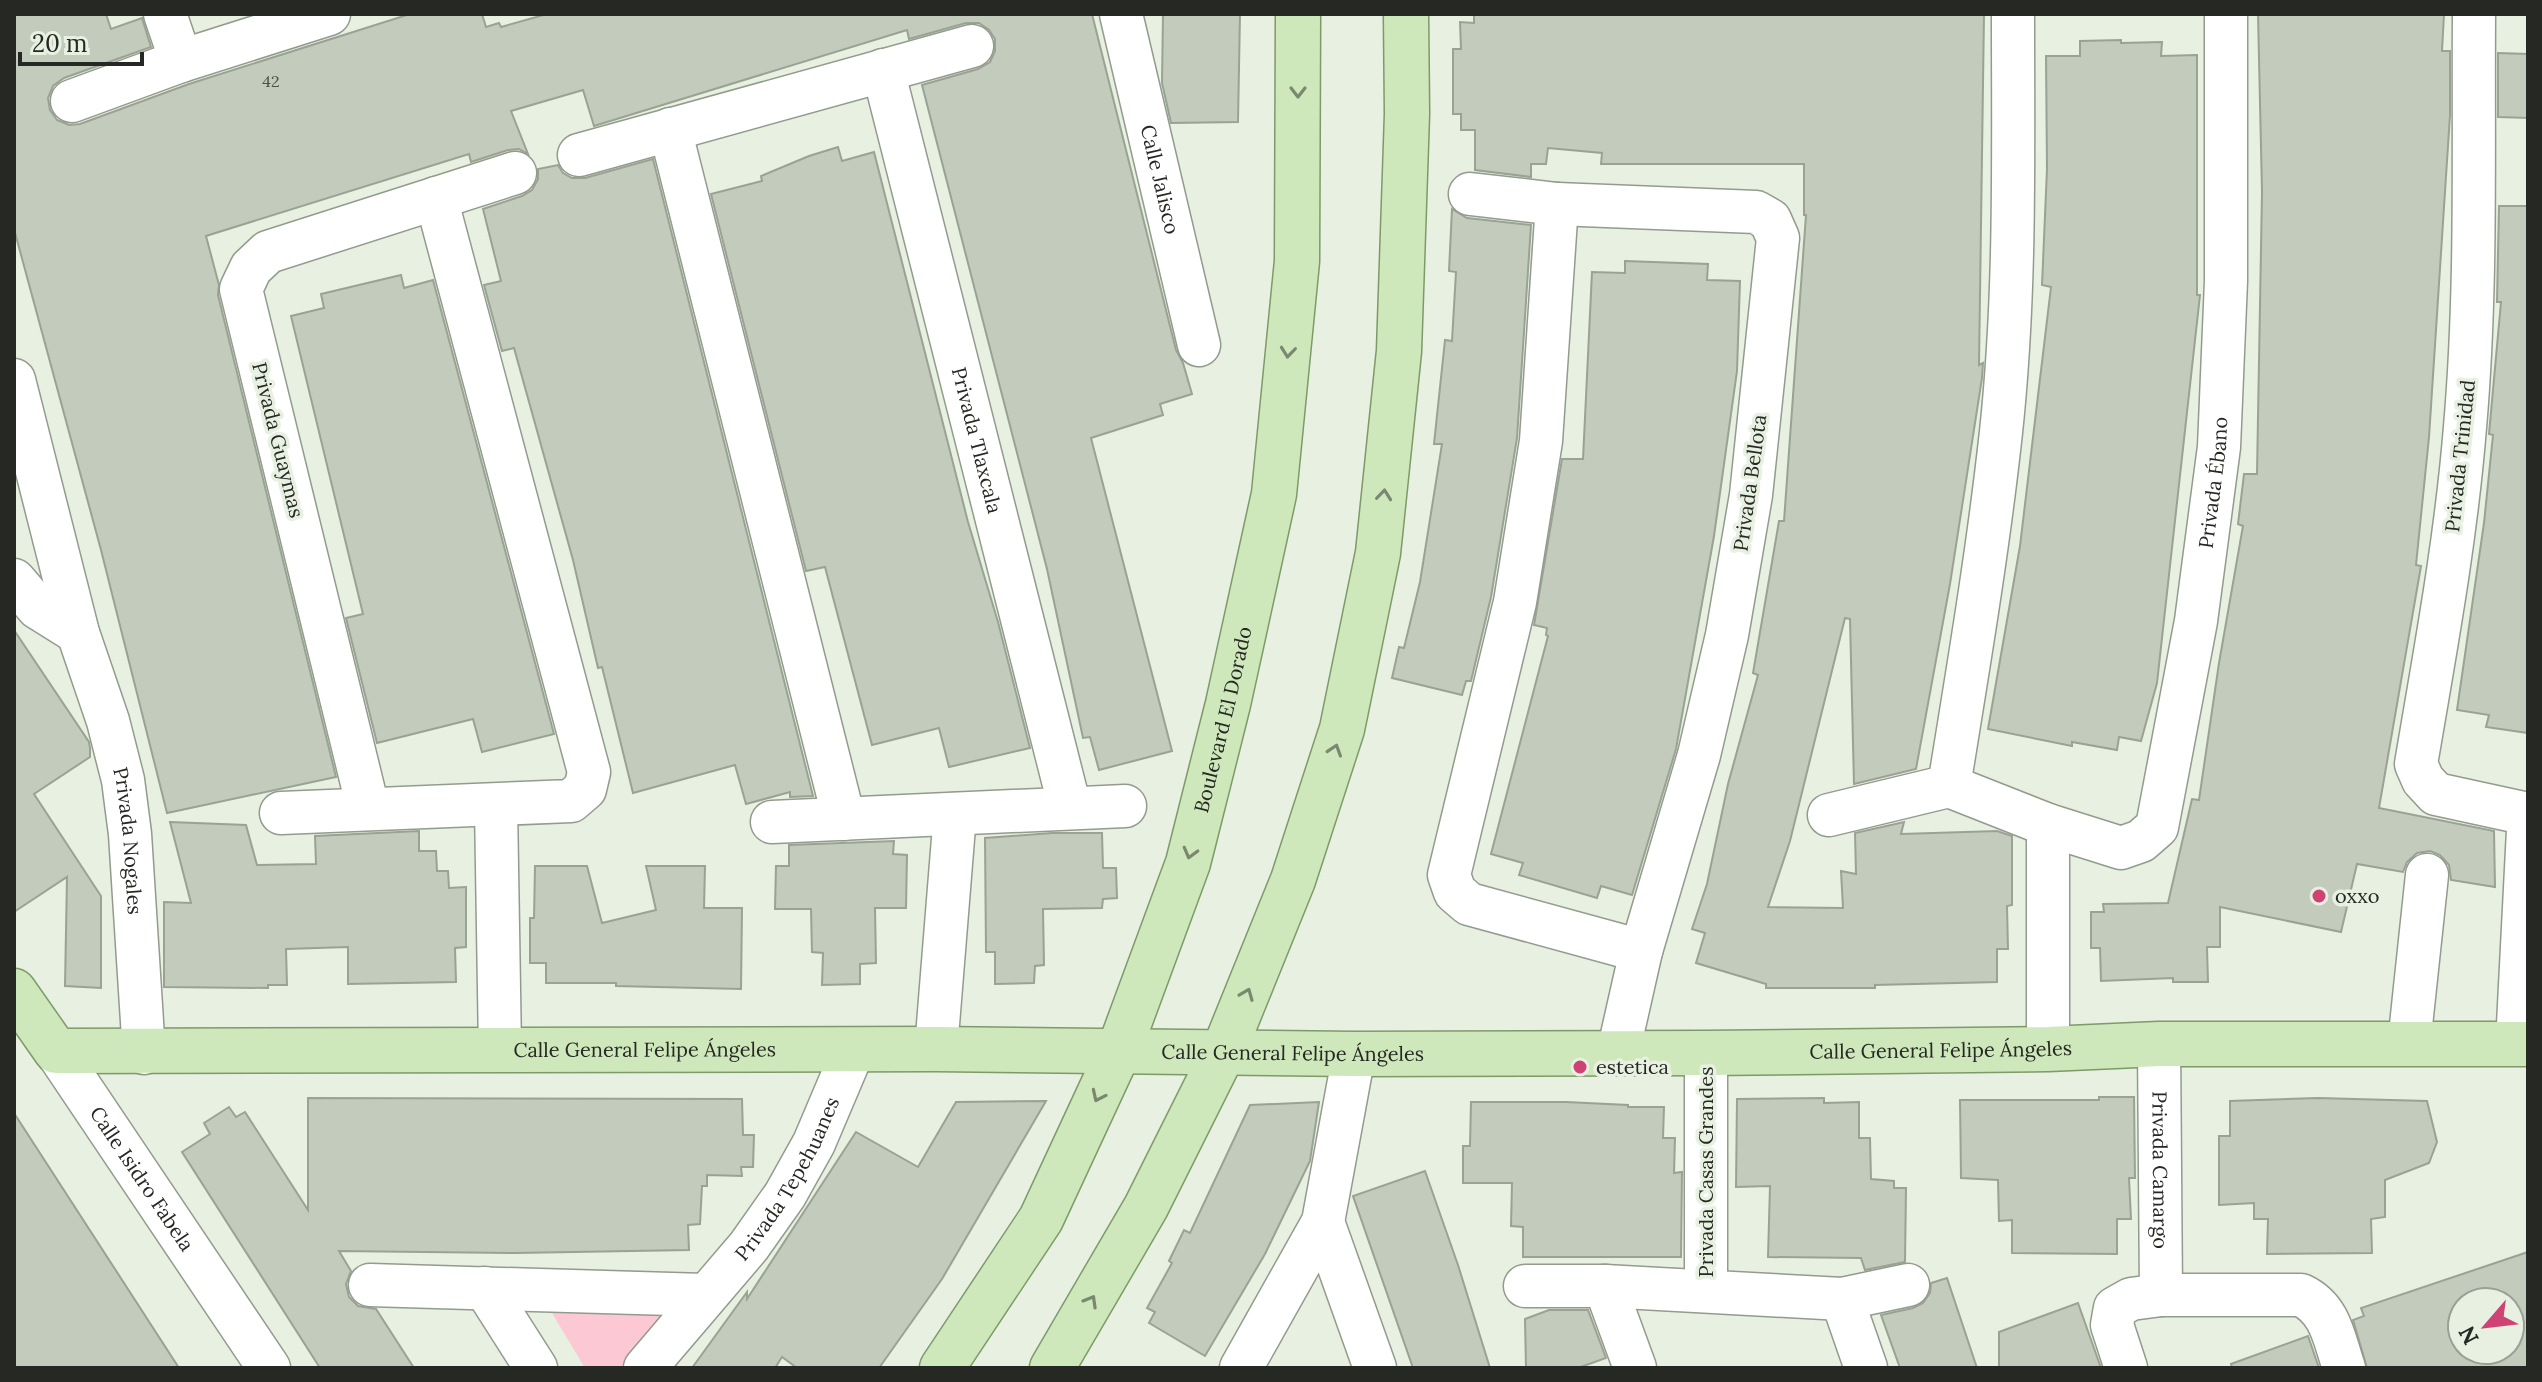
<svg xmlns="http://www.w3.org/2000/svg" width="2542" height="1382" font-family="Lora,serif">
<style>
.park{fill:#fbc8d4}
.building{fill:#c2cbbc;stroke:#9aa294;stroke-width:2;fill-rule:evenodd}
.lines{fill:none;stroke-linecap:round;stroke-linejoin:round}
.minor-casing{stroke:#939b8d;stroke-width:45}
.major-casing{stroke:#7d9a69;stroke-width:47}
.minor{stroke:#fff;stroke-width:42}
.major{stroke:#cee7bb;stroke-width:44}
.oneway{stroke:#7a886f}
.poi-dot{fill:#ce4274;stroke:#e7f0e1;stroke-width:3}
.labels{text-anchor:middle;stroke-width:7;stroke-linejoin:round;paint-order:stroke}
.number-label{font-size:16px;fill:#4c5149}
.street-label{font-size:20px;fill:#252823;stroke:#e7f0e1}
.poi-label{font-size:20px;fill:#252823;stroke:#e7f0e1;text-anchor:start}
</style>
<rect width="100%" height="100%" fill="#e7f0e1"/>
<path class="park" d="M546,1303L670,1312L620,1368H585Z"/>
<g class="building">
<path d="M14,14H106L111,29L142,18L151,47L64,78L53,86L48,98L50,110L57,120L69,125L80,124L189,84L410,14H482L486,27L499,23L501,27L547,14H1092L1176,350L1183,363L1192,394L1160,404L1163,415L1091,438L1172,751L1099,770L1090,737L1083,738L1047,569L922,85L978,69L990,62L995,51V39L989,30L979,23H966L909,39L907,30L594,126L583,90L511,111L528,154L519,149L508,150L471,162L469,154L206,236L219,285L218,295L336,777L167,813L101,550L14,229Z"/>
<path d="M1163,14H1240L1238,122L1171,123L1162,83Z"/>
<path d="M1474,14H1984L1979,365L1983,363L1982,378L1950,584L1916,769L1854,784L1850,619L1845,618L1790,841L1768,907L1843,908L1841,871L1856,874L1855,833L1904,822L1901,834L1997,831L2012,836V905L2007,906L2008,949H1997V982L1875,985V988H1766V984L1696,963L1705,933L1692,929L1707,884L1728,784L1758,675L1753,673L1779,521H1784L1806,215H1804V164H1601L1602,153L1548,148L1546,164H1531V177L1475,170V130H1461V114H1453V49H1461L1460,22L1474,23Z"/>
<path d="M2258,14H2444L2442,51H2450V115L2429,437L2416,565L2421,566L2379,808L2494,831L2495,887L2451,880L2449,865L2440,855L2430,851L2417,853L2407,862L2403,872L2357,864L2341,932L2220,907V947H2207L2208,982H2173V978L2101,981L2100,948H2091V912H2104L2103,904L2168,903L2192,799L2199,800L2219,663L2243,526L2238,524L2244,474H2257L2262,192Z"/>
<path d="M2121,40V43L2162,42L2161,56L2197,55V295H2200L2157,683L2141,741L2119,737L2117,750L2072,742V746L1988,729L2020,546L2051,287L2042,285L2047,169L2046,56H2080V41Z"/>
<path d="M2498,53L2528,54V118L2498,117Z"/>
<path d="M838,147L842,161L874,152L968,522L998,622L1030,748L949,767L939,728L872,745L825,567L806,571L711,194L762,181L761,176L809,156Z"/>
<path d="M653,159L813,796L790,797V792L746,804L735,765L633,793L602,667L598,668L573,560L514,348L502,351L484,285L501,281L483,209L522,196L532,190L538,179V169L558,165L563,173L572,178H585Z"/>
<path d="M2499,206H2528V733L2486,727L2489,715L2457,710L2484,523L2493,435L2489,434L2501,302H2497Z"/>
<path d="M1452,209L1467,218L1531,225L1517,438L1491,597L1471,681H1466L1462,695L1392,678L1399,647L1404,648L1420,582L1442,444H1434L1445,340L1452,341L1456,272L1449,271Z"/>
<path d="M1625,261L1708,264L1707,280L1740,281L1737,371L1714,536L1676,749L1632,895L1601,886L1597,898L1519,875L1523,863L1491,854L1548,636L1546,635L1547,628L1534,625L1562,459H1583L1592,272L1625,273Z"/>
<path d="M401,275L404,288L433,280L554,734L482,752L473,719L377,743L346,618L363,614L291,316L324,308L321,294Z"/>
<path d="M14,630L89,742L90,748V757L34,794L101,896V988L65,986L67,877L14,912Z"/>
<path d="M170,822L246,825L257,865L316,864L315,836L419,831V851H436L437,871H448L449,888L466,887V947L455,948L456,982L348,984V947L286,949L287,985H268V988L164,987V902L191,903Z"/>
<path d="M1052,833H1102L1103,868H1116L1117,898L1103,899L1102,908L1043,909L1044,965L1035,966L1034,983L995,984V952H986L985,838Z"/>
<path d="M894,841L893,854L907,855L906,908H875L876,963L860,964V984L822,985L823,953L812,952L811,909H775L776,866H789V845Z"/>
<path d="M535,866H587L602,923L656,910L646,866H705L704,908H742L741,989L616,986V983H546V963H530V918H534Z"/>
<path d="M2099,1097H2134L2135,1178H2129L2131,1219H2117V1254L2012,1253V1220L1999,1221L1998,1180L1961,1178L1960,1100H2099Z"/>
<path d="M308,1098L742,1099L743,1135H754L753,1167H741L742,1176L707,1175V1186H702L700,1224L688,1225L689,1250L515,1253L339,1251L351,1271L346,1284L349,1297L358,1306L376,1309L414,1368H320L182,1152L210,1134L204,1123L229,1107L236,1117L245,1112L308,1210Z"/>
<path d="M1824,1098V1103L1859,1102V1138H1870L1871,1179L1894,1181V1188H1906L1905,1262L1865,1270L1861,1258L1768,1257L1770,1186L1736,1187L1737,1099Z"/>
<path d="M2318,1098L2427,1101L2437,1142L2429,1163L2385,1180V1217L2371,1219L2372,1253L2267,1254L2268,1219H2254V1203L2219,1205V1136H2230V1101Z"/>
<path d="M1046,1101L942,1279L879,1368H797L782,1357L775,1368H692L747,1292V1299L856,1132L918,1167L956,1102Z"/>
<path d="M1319,1102L1310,1161L1265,1254L1205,1356L1149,1323L1155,1312L1147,1308L1172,1263L1169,1261L1184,1230L1190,1233L1250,1105Z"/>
<path d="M1471,1102H1566L1628,1105V1107H1664L1663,1138H1675L1674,1173L1682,1172L1681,1257H1523V1227L1511,1226L1512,1183H1463V1146H1470Z"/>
<path d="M14,1113L179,1368H14Z"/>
<path d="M1425,1171L1458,1265L1490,1368H1413L1353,1196Z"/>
<path d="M2528,1252V1368H2367L2353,1320L2364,1316L2361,1308ZM2462,1302H2510V1350H2462Z"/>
<path d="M1947,1278L1977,1368H1900L1881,1315L1913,1308L1923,1303L1930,1293L1931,1283Z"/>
<path d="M2078,1303L2101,1368H1999V1332Z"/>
<path d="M1549,1310H1588L1606,1358L1578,1368H1526L1525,1319Z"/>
<path d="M2308,1336L2319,1368H2232L2231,1364Z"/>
</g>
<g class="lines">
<defs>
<g id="minor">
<path d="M165,14L181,61"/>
<path id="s1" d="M1121,14L1199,345"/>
<path d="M2474,14C2473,151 2477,290 2465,427C2456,540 2435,652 2416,764L2423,780L2436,794L2528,814"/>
<path id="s2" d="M883,70L1070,808"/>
<path d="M72,101L181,61L329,14"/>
<path d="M670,129L844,819"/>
<path d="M579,155L972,46"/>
<path d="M1470,194L1557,204L1756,212L1770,220L1778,238L1751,495L1727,635L1699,755L1641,951L1618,1053"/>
<path d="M1557,204L1541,441L1515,602L1449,875L1455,892L1469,904L1641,951"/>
<path id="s3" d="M14,380L78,633L108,721L123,780L130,834L144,1053"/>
<path d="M14,580L38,608L78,633"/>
<path d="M1949,786C1968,669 1988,551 2001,432C2016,293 2013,153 2013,14"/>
<path d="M496,806L500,1050"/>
<path d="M368,808L241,289L251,268L268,252L515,173"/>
<path d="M281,813L571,801L585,789L589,772L436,198"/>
<path id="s4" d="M1829,815L1949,786L2048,825L2121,848L2141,841L2157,827L2196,621L2219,447L2226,281V14"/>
<path d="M772,822L1125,806"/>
<path id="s5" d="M2159,1044L2161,1295"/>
<path d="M2409,1044L2427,875"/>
<path d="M2517,1044L2528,830"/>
<path d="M936,1049L955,814"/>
<path d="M2048,1049V825"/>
<path id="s6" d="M56,1051L269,1368"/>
<path d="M1323,1222L1375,1368"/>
<path d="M370,1285L705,1295"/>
<path d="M1525,1286H1605L1842,1299L1908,1285"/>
<path d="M1605,1286L1635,1368"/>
<path d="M485,1288L536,1368"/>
<path d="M1706,1290V1053"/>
<path d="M1842,1299L1866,1368"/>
<path id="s7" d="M645,1368L749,1246L785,1195L814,1143L853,1051"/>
<path d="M1241,1368L1323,1222L1354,1054"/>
<path d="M2126,1368L2112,1325L2115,1308L2131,1299L2161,1295H2301C2331,1309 2334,1339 2344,1368"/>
</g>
<g id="major">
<path id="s8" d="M14,991L56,1051L936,1049L1354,1054L1706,1053L2048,1049L2159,1044H2528"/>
<path id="s9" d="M942,1368L1041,1219L1118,1053L1188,863L1228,704L1274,494L1297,261L1298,14"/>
<path d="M1052,1368L1146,1207L1223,1053L1293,880L1342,729L1378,553L1399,351L1407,114L1406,14"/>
</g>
</defs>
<use href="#minor" class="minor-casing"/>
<use href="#major" class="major-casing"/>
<use href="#minor" class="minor"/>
<use href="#major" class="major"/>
</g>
<defs><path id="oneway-chevron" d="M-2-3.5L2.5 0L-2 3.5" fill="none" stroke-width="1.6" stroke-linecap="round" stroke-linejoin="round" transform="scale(2)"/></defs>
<g class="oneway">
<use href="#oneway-chevron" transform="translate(1298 92) rotate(90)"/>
<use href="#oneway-chevron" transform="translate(1288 352) rotate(96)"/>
<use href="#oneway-chevron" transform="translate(1384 495) rotate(-84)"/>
<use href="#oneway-chevron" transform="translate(1335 750) rotate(-72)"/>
<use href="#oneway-chevron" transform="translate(1190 853) rotate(105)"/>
<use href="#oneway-chevron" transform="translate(1247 994) rotate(-68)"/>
<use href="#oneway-chevron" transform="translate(1098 1096) rotate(115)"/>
<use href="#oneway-chevron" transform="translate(1091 1301) rotate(-60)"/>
</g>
<g class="poi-dot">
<circle cx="2319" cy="896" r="8"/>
<circle cx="1580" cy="1067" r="8"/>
</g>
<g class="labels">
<g class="number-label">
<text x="271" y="87">42</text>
</g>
<g class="street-label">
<text dy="7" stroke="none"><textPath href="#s1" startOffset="170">Calle Jalisco</textPath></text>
<text dy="7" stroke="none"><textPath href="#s2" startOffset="382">Privada Tlaxcala</textPath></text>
<text transform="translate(278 440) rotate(76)" y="7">Privada Guaymas</text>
<text transform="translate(2460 456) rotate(-84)" y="7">Privada Trinidad</text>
<text dy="7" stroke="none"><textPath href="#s4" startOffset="698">Privada Ébano</textPath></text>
<text transform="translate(1750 483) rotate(-82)" y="7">Privada Bellota</text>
<text dy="7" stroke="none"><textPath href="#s9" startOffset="712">Boulevard El Dorado</textPath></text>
<text dy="7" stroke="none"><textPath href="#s3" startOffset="476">Privada Nogales</textPath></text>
<text dy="7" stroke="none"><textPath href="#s8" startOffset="662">Calle General Felipe Ángeles</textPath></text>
<text dy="7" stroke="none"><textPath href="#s8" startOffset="1958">Calle General Felipe Ángeles</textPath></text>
<text dy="7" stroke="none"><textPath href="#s8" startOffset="1310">Calle General Felipe Ángeles</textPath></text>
<text dy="7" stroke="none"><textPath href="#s5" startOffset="126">Privada Camargo</textPath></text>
<text transform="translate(1706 1172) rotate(-90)" y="7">Privada Casas Grandes</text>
<text dy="7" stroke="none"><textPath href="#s7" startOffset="238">Privada Tepehuanes</textPath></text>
<text dy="7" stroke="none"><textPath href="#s6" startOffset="154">Calle Isidro Fabela</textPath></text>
</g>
<g class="poi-label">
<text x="2335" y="903">oxxo</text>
<text x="1596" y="1074">estetica</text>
</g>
</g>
<rect width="2542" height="1382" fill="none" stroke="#252823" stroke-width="32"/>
<g transform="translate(2486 1326) rotate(242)"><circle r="38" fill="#e7f0e1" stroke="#99a095" stroke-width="2"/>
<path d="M0-6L14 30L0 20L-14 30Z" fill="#ce4274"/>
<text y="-12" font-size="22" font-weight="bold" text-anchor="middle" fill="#252823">N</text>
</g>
<path d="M20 52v12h122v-12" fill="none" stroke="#252823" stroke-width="4"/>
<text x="32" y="52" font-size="24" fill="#252823" stroke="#e7f0e1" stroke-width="6" paint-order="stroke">20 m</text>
</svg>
